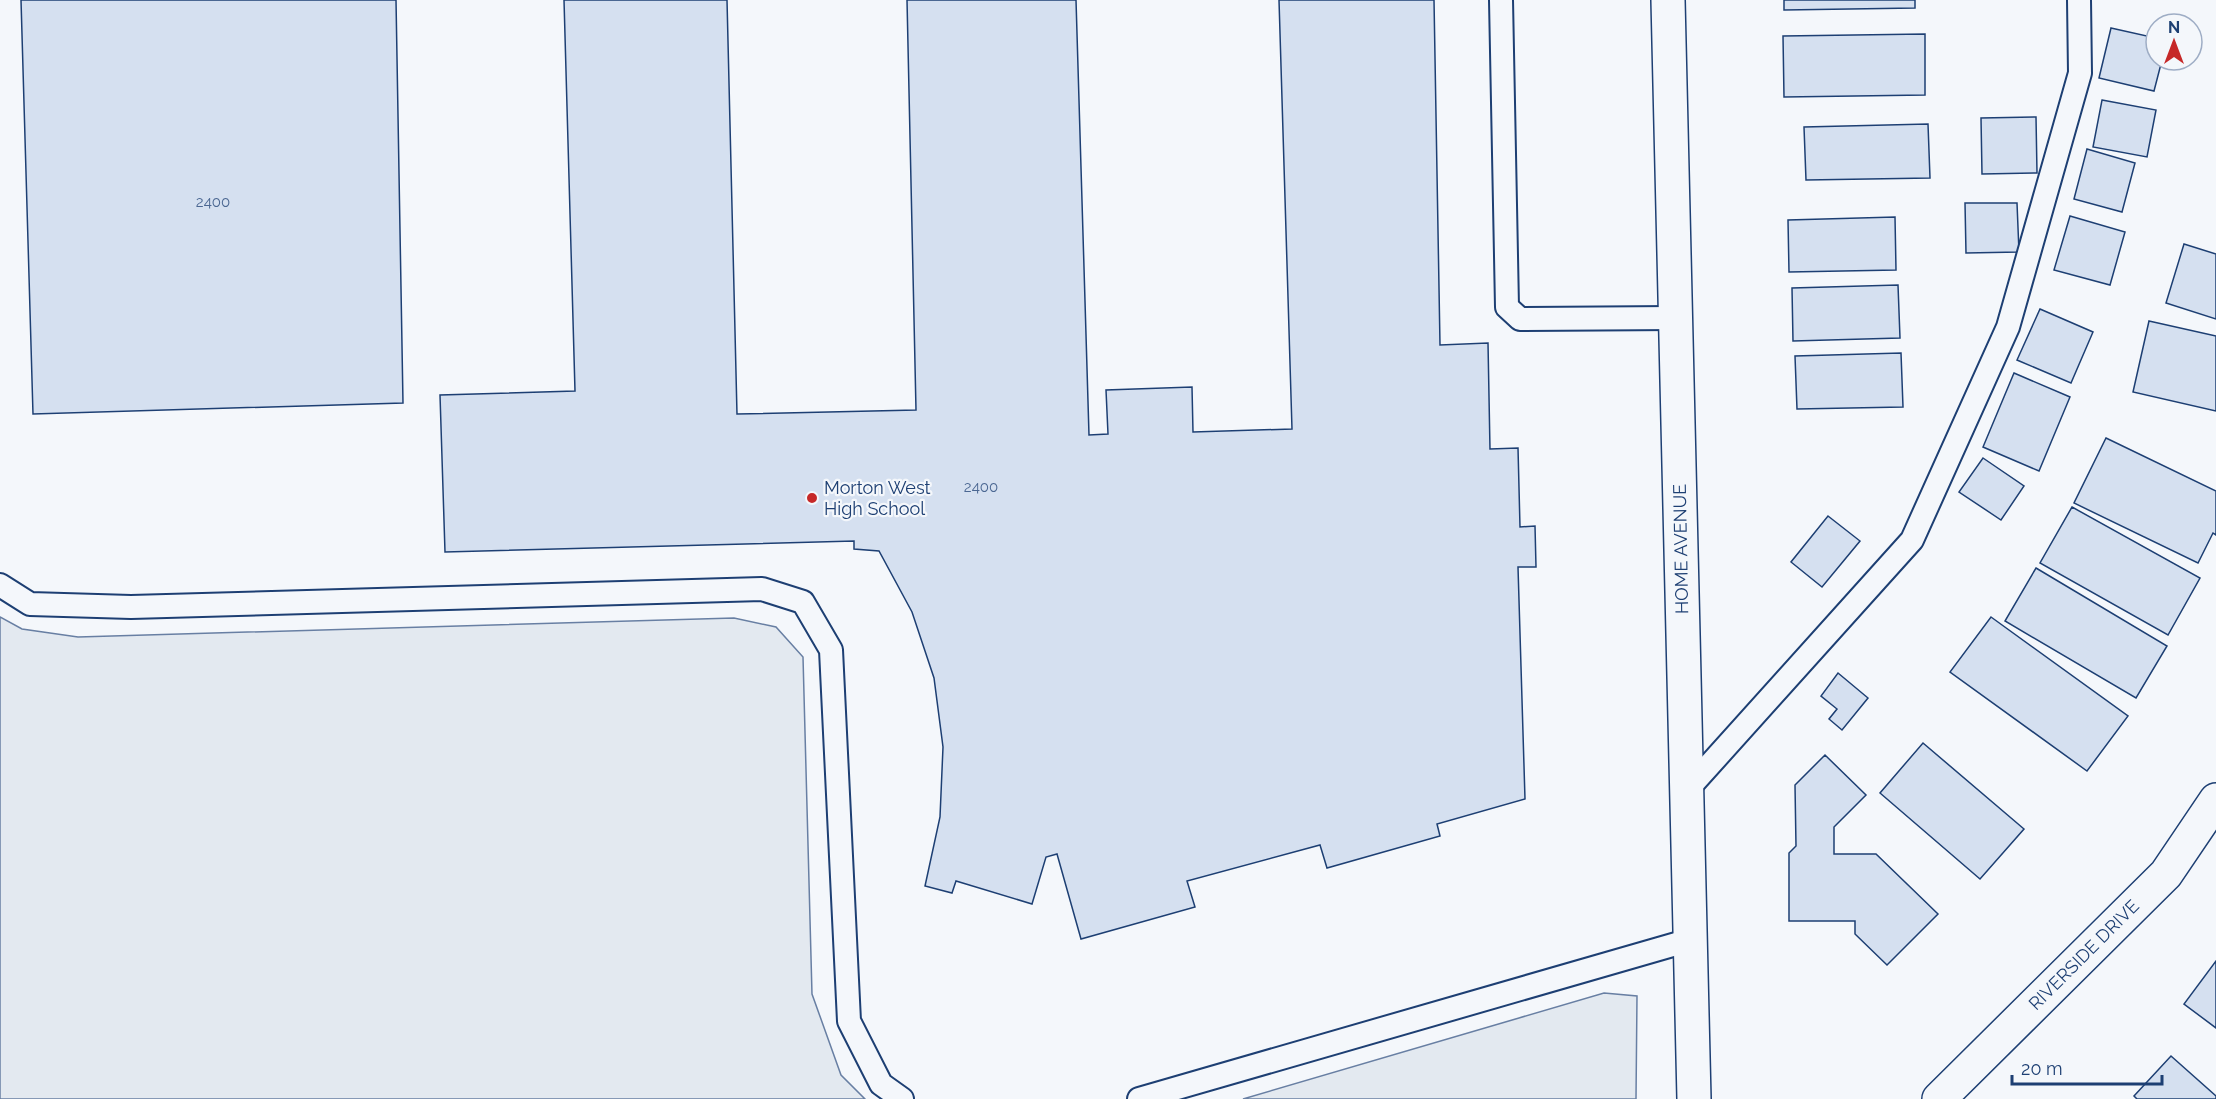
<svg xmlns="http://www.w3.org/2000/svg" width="2216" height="1099" font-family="Raleway,sans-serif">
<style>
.green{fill:#e3e9f0;stroke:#687fa3;stroke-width:1.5}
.building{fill:#d5e0f0;stroke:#1d3f73;stroke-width:1.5}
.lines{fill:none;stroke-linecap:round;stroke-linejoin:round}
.service-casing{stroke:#1d3f73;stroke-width:26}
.minor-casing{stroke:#1d3f73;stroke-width:36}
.tertiary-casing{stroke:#1d3f73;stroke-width:36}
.service{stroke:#f4f7fb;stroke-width:22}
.minor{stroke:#f4f7fb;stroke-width:33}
.tertiary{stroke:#f4f7fb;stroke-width:33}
.poi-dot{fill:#c62828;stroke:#f4f7fb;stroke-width:2}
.labels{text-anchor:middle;stroke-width:4.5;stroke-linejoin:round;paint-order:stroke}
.number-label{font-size:15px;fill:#4b6792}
.poi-label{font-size:18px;fill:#1d3f73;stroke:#f4f7fb;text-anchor:start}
.street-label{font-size:18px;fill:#1d3f73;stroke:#f4f7fb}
</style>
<rect width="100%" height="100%" fill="#f4f7fb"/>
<g class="green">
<path d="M0,617L22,629L78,637L734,618L776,627L803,657L812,994L841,1075L865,1099H0Z"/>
<path d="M1604,993L1637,996L1636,1099H1243Z"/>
</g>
<g class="building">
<path d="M21,0H396L403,403L33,414Z"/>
<path d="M564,0H727L737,414L916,410L907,0H1076L1089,435L1108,434L1106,390L1192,387L1193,432L1292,429L1279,0H1434L1440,345L1488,343L1490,449L1518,448L1520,527L1535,526L1536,567H1518L1525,799L1437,824L1440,836L1327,868L1320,845L1187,881L1195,907L1081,939L1057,854L1046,857L1032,904L956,881L952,893L925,886L940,817L943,747L934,678L912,612L879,551L854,549V541L445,552L440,395L575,391Z"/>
<path d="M1784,0H1915V8L1784,10Z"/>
<path d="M2111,28L2156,38V60H2162L2154,91L2099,78Z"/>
<path d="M1925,34V95L1784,97L1783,36Z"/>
<path d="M2102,100L2156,110L2147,157L2093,147Z"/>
<path d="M2036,117L2037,173L1982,174L1981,118Z"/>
<path d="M1928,124L1930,178L1806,180L1804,127Z"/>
<path d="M2087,149L2135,163L2122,212L2074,199Z"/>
<path d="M1965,203H2017L2019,252L1966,253Z"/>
<path d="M2070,216L2125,232L2110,285L2054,270Z"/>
<path d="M1895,217L1896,270L1789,272L1788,220Z"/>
<path d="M2184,244L2216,254V319L2166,303Z"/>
<path d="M1898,285L1900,338L1793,341L1792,288Z"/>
<path d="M2040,309L2093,332L2071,383L2017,360Z"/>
<path d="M2149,321L2216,336V411L2133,392Z"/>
<path d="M1901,353L1903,407L1797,409L1795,356Z"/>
<path d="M2014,373L2070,397L2039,471L1983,447Z"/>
<path d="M2106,438L2216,491V535L2213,533L2198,563L2074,503Z"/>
<path d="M1983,458L2024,486L2001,520L1959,492Z"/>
<path d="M2072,507L2200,578L2168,635L2040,563Z"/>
<path d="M1828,516L1860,541L1822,587L1791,562Z"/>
<path d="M2036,568L2167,646L2136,698L2005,621Z"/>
<path d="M1991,617L2128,716L2087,771L1950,672Z"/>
<path d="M1838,673L1868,698L1842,730L1829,719L1837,709L1821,696Z"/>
<path d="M1923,743L2024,829L1980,879L1880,793Z"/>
<path d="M1825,755L1866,795L1834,827V854H1876L1938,914L1887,965L1855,934V921H1789V853L1796,846L1795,785Z"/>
<path d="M2216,961V1028L2184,1004Z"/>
<path d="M2171,1056L2216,1096V1099H2137L2134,1096Z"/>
</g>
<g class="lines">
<defs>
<g id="service">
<path d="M1501,0L1507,307L1520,319L1675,318"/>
<path d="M0,585L30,604L131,607L762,589L803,602L831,650L849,1021L881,1084L902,1099"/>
<path d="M1687,790L1912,540L2008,327L2080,73L2079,0"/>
<path d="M1139,1099L1690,940"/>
</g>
<path id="minor" d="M1668,0L1694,1099"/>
<path id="tertiary" d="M1939,1099L2166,874L2216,800"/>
</defs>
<use href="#service" class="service-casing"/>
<use href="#minor" class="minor-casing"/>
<use href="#tertiary" class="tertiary-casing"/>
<use href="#service" class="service"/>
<use href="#minor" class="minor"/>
<use href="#tertiary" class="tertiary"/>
</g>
<circle class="poi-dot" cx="812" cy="498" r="6"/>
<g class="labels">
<g class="number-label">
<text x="213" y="207">2400</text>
<text x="981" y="492">2400</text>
</g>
<g class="poi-label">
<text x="824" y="494">Morton West<tspan x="824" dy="21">High School</tspan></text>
</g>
<g class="street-label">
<text transform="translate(1681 549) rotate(-91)" y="6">HOME AVENUE</text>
<text transform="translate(2084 955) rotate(-45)" y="6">RIVERSIDE DRIVE</text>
</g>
</g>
<g transform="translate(2174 42)"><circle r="28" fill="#f4f7fb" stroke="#9eadc5" stroke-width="1.5"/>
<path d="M0-4.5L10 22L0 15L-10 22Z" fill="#c62828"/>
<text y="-9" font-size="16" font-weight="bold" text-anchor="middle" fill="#1d3f73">N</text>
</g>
<path d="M2012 1075v9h150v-9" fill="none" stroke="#1d3f73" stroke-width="3"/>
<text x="2021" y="1075" font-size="18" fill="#1d3f73" stroke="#f4f7fb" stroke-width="4.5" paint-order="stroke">20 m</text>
</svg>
